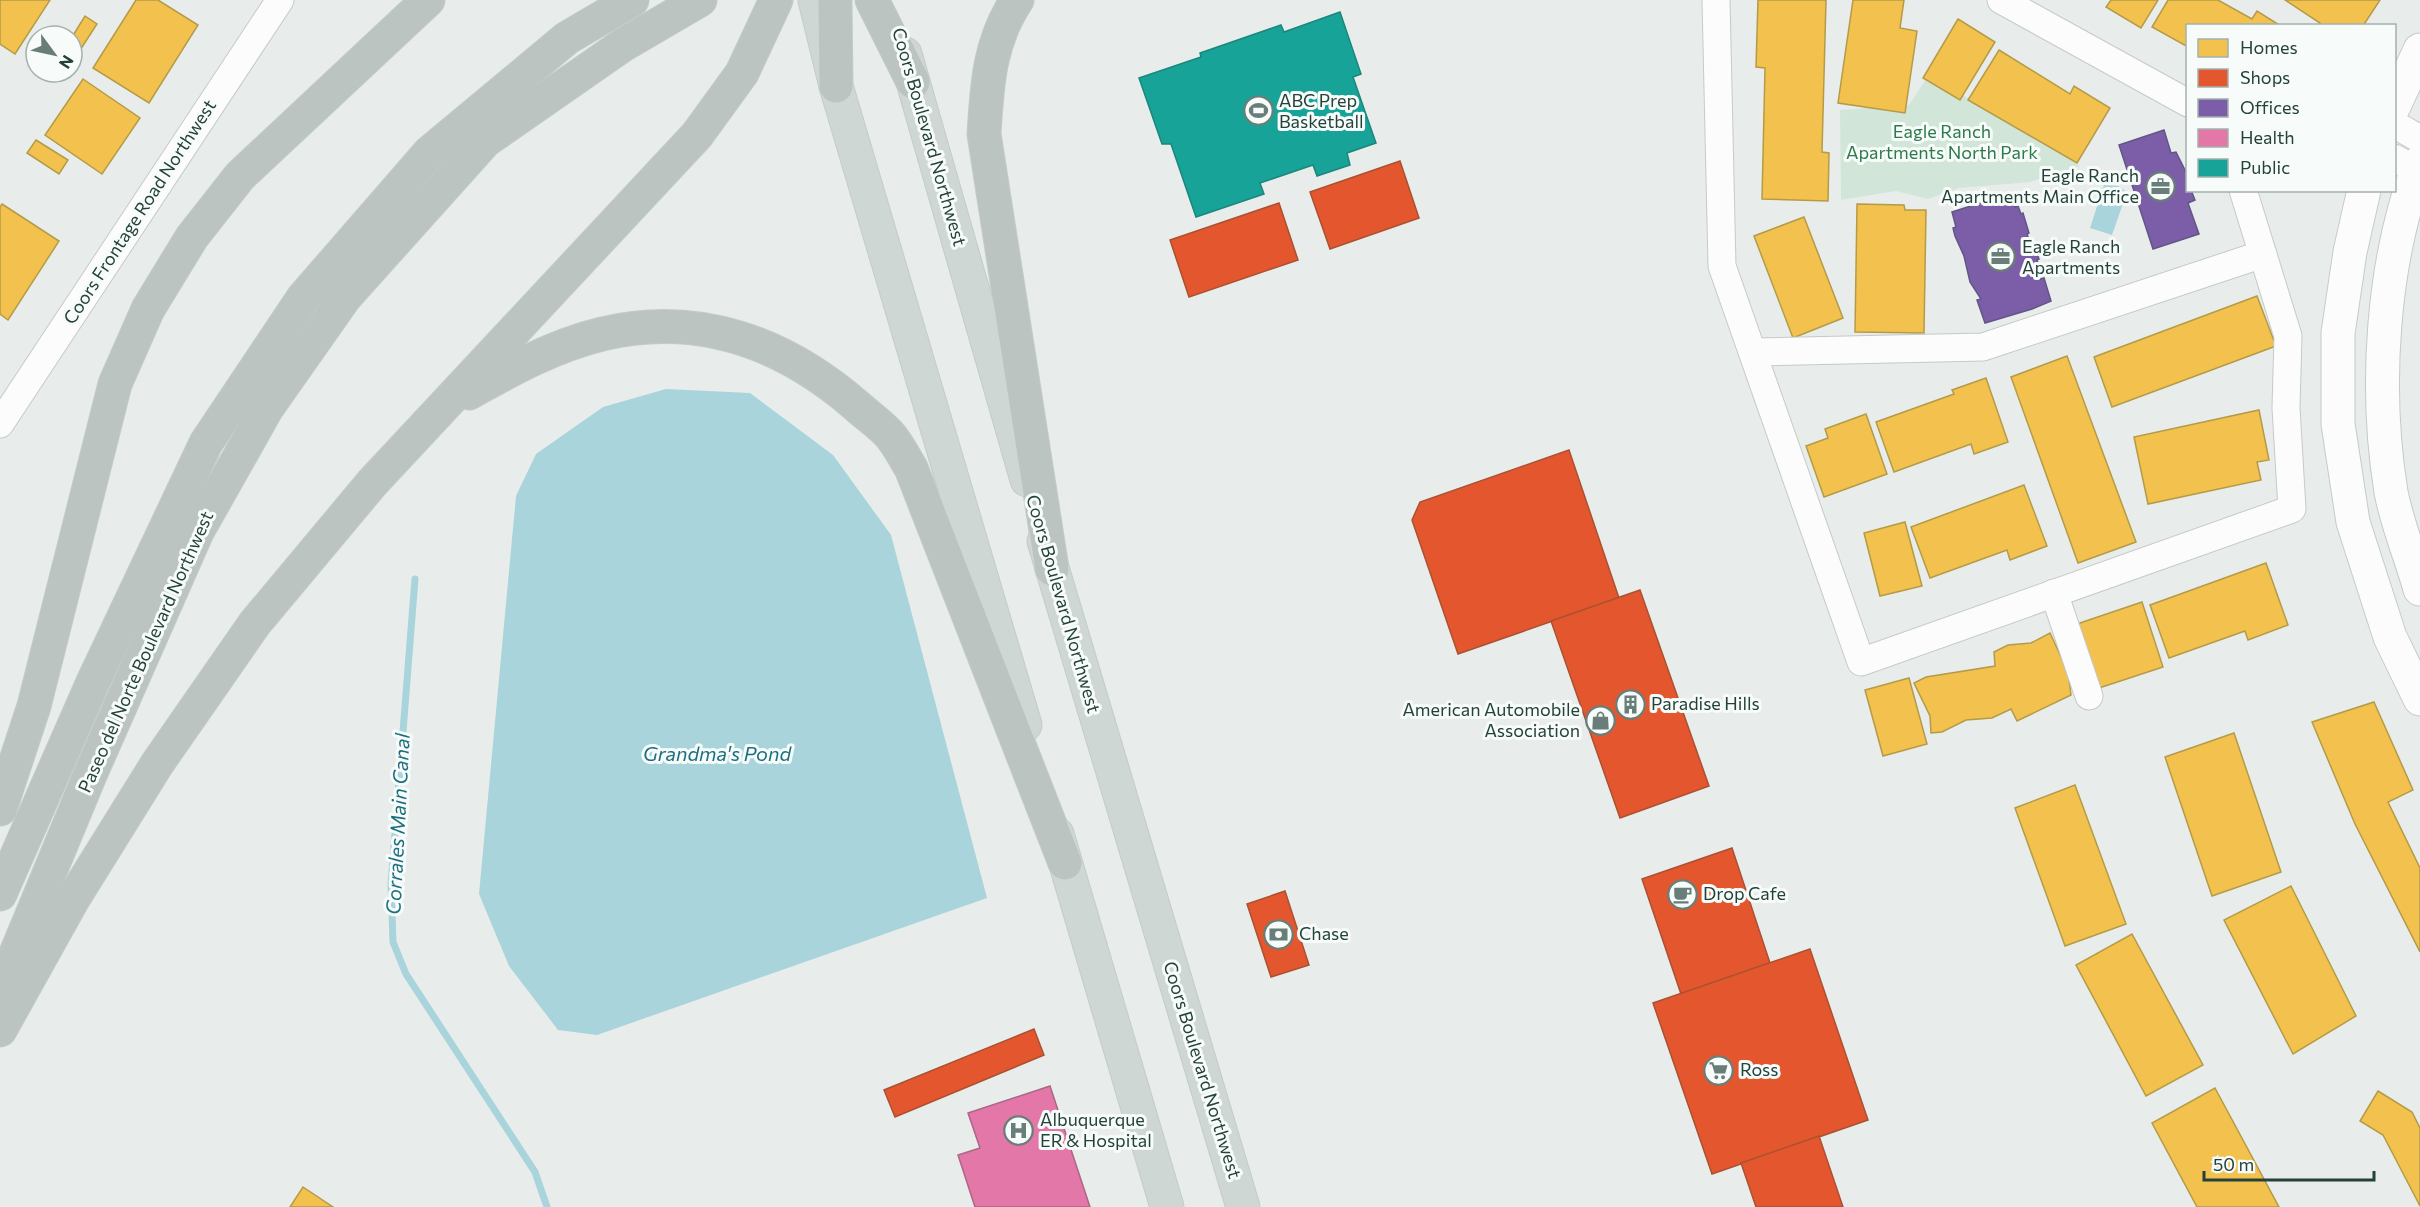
<svg xmlns="http://www.w3.org/2000/svg" width="2420" height="1207" font-family="Commissioner,sans-serif">
<style>
.green{fill:#d1e6d8}
.water{fill:#a9d4db}
.homes{fill:#f2c14e;stroke:#b49b48;stroke-width:1.5}
.shops{fill:#e4572e;stroke:#aa5132;stroke-width:1.5}
.offices{fill:#7b5ea7;stroke:#615686;stroke-width:1.5}
.health{fill:#e377a8;stroke:#aa6787;stroke-width:1.5}
.public{fill:#17a398;stroke:#1b867c;stroke-width:1.5}
.lines{fill:none;stroke-linecap:round;stroke-linejoin:round}
.stream{stroke:#a9d4db;stroke-width:7}
.minor-casing{stroke:#c5cac8;stroke-width:29}
.secondary-casing{stroke:#c3cbc8;stroke-width:35}
.primary-casing{stroke:#c3ccc9;stroke-width:35}
.motorway-casing{stroke:#c3ccc9;stroke-width:35}
.minor{stroke:#fcfcfc;stroke-width:27}
.secondary{stroke:#fcfcfc;stroke-width:33}
.primary{stroke:#cfd7d5;stroke-width:33}
.motorway{stroke:#bcc4c2;stroke-width:33}
.labels{text-anchor:middle;stroke-width:6;stroke-linejoin:round;paint-order:stroke}
.poi-label{font-size:18px;fill:#24423a;stroke:#f7fbf9;text-anchor:start}
.park-label{font-size:18px;fill:#2d7a4b;stroke:#f7fbf9}
.street-label{font-size:18px;fill:#24423a;stroke:#f7fbf9}
.water-label{font-size:20px;font-style:italic;fill:#1c6f80;stroke:#f7fbf9}
</style>
<rect width="100%" height="100%" fill="#e8edeb"/>
<path class="green" d="M1928,76L2010,121L2080,166L2030,182L1959,188L1928,199L1896,191L1841,200L1840,110L1909,105Z"/>
<g class="water">
<path d="M2104,185L2118,186L2127,192L2112,235L2090,228Z"/>
<path d="M666,389L750,393L833,455L891,535L987,898L597,1035L558,1030L509,966L479,894L516,496L536,454L603,407Z"/>
</g>
<g class="homes">
<path d="M0,0H50L15,54L0,44Z"/>
<path d="M136,0H158L198,25L149,103L93,68Z"/>
<path d="M1758,0H1826L1822,152L1829,153L1828,201L1762,199L1765,68L1756,67Z"/>
<path d="M1853,0H1904L1900,28L1917,31L1905,113L1838,103Z"/>
<path d="M2111,0H2158L2141,28L2106,7Z"/>
<path d="M2168,0H2218L2252,19L2257,11L2281,26H2188V47L2152,27Z"/>
<path d="M2285,0H2380L2363,26H2318L2320,23Z"/>
<path d="M85,16L97,24L73,61L72,37Z"/>
<path d="M1958,19L1995,42L1960,100L1923,78Z"/>
<path d="M1999,50L2070,94L2074,86L2110,108L2077,163L1968,100Z"/>
<path d="M83,79L140,118L102,174L45,135Z"/>
<path d="M36,140L68,160L59,174L27,153Z"/>
<path d="M2,204L59,241L8,320L0,314V207Z"/>
<path d="M1857,204L1904,205L1905,210H1926L1924,333L1855,332Z"/>
<path d="M1804,217L1843,318L1793,338L1754,236Z"/>
<path d="M2257,296L2276,346L2112,407L2094,357Z"/>
<path d="M2067,356L2136,542L2078,563L2011,377Z"/>
<path d="M1986,378L2008,442L1974,454L1971,444L1894,472L1876,422L1954,394L1952,390Z"/>
<path d="M2259,410L2269,460L2257,462L2261,480L2148,504L2134,437Z"/>
<path d="M1866,414L1887,474L1824,497L1806,446L1828,438L1825,429Z"/>
<path d="M2024,485L2047,546L2010,560L2007,550L1930,578L1911,527Z"/>
<path d="M1905,522L1922,586L1880,596L1864,533Z"/>
<path d="M2266,563L2288,625L2248,640L2245,631L2169,658L2150,605Z"/>
<path d="M2142,602L2163,667L2099,688L2077,624Z"/>
<path d="M2050,633L2068,672L2071,695L2017,721L2011,709L1992,718L1966,720L1942,732L1931,733L1930,716L1914,683L1926,677L1995,666L1994,652L2008,645L2031,643Z"/>
<path d="M1909,678L1927,744L1883,756L1865,690Z"/>
<path d="M2374,702L2413,790L2388,802L2420,868V952L2355,824L2312,722Z"/>
<path d="M2234,733L2281,872L2212,896L2165,757Z"/>
<path d="M2075,785L2126,924L2065,946L2015,808Z"/>
<path d="M2291,886L2356,1016L2293,1054L2224,920Z"/>
<path d="M2132,934L2203,1065L2146,1096L2076,965Z"/>
<path d="M2215,1088L2279,1207H2197L2152,1123Z"/>
<path d="M2378,1091L2412,1112L2420,1128V1206L2383,1135L2360,1121Z"/>
<path d="M303,1187L333,1207H290Z"/>
</g>
<g class="shops">
<path d="M1400,161L1419,218L1330,249L1310,192Z"/>
<path d="M1279,203L1298,260L1189,297L1170,240Z"/>
<path d="M1569,450L1619,598L1458,654L1412,520L1420,502Z"/>
<path d="M1640,590L1709,786L1620,818L1551,621Z"/>
<path d="M1732,848L1770,963L1681,994L1642,879Z"/>
<path d="M1285,891L1309,965L1271,977L1247,904Z"/>
<path d="M1810,949L1868,1120L1712,1174L1653,1003Z"/>
<path d="M1034,1029L1044,1055L895,1117L884,1090Z"/>
<path d="M1819,1136L1843,1207H1756L1741,1163Z"/>
</g>
<g class="offices">
<path d="M2164,130L2171,153L2176,152L2188,176V190H2191L2195,200L2188,203L2199,234L2153,249L2119,145Z"/>
<path d="M2011,193L2015,207L2018,206L2021,214L2023,213L2029,233L2027,234L2029,240L2032,239L2039,259L2037,260L2039,267L2036,269L2040,279L2044,278L2051,301L2032,309L1985,323L1977,300L1981,299L1970,282L1964,256L1955,236L1953,228L1956,227L1952,212Z"/>
</g>
<path class="health" d="M1050,1086L1090,1207H975L958,1155L980,1148L968,1113Z"/>
<path class="public" d="M1340,12L1361,74L1353,77L1376,143L1347,153L1350,165L1317,176L1313,165L1260,183L1264,194L1196,217L1171,144H1162L1139,78L1201,57L1200,53L1281,25L1284,32Z"/>
<g class="lines">
<path class="stream" d="M415,579L391,884L393,942L406,974L535,1172L547,1207"/>
<defs>
<g id="minor">
<path d="M1716,0L1722,266L1861,662L2292,509L2286,408L2288,336L2243,190"/>
<path d="M2001,0L2188,103"/>
<path d="M2394,124L2420,139"/>
<path d="M2394,158L2420,172"/>
<path d="M1753,352L1983,347L2263,254"/>
<path d="M0,424L280,0"/>
<path d="M2054,593L2089,696"/>
</g>
<g id="secondary">
<path d="M2394,106L2420,50"/>
<path d="M2420,162C2382,261 2374,387 2391,492C2397,524 2411,557 2420,589"/>
<path d="M2364,190L2350,252L2338,333V424L2353,522L2390,637L2420,699"/>
</g>
<g id="primary">
<path d="M815,0L836,86L1025,725"/>
<path d="M905,54L1027,480"/>
<path d="M1044,541L1243,1207"/>
<path d="M1057,834L1167,1207"/>
</g>
<g id="motorway">
<path d="M835,0L836,86"/>
<path d="M872,0L913,82"/>
<path d="M1017,0C989,42 987,85 984,134L1052,569"/>
<path d="M469,393C512,369 553,346 602,334C699,311 785,343 858,407C868,416 880,424 889,434C898,444 904,457 911,468L1065,863"/>
<path d="M0,809L34,706L115,384L148,309L192,237L240,176L428,0"/>
<path d="M0,894L93,682L206,443L303,298L429,153L567,38L632,0"/>
<path d="M0,992L90,775L197,532L267,408L345,297L485,141L623,45L700,0"/>
<path d="M0,1030L73,899L157,764L255,623L372,483L697,135L742,73L776,0"/>
</g>
</defs>
<use href="#minor" class="minor-casing"/>
<use href="#secondary" class="secondary-casing"/>
<use href="#primary" class="primary-casing"/>
<use href="#motorway" class="motorway-casing"/>
<use href="#minor" class="minor"/>
<use href="#secondary" class="secondary"/>
<use href="#primary" class="primary"/>
<use href="#motorway" class="motorway"/>
</g>
<defs>
<symbol id="stadium-ring" viewBox="-11 -11 22 22"><circle r="9.5" fill="#f7fbf9" stroke="#697e78" stroke-width="1.5"/><path d="M0-5a6.5 5 0 1 0 0 10a6.5 5 0 1 0 0-10ZM-3.5-1.8h7v3.6h-7Z" fill="#697e78"/></symbol>
<symbol id="office-ring" viewBox="-11 -11 22 22"><circle r="9.5" fill="#f7fbf9" stroke="#697e78" stroke-width="1.5"/><path d="M-6-3h4V-5.5h4V-3h4V5H-6ZM-1-4.5V-3h2v-1.5ZM-6 0V1H6V0Z" fill="#697e78"/></symbol>
<symbol id="building-ring" viewBox="-11 -11 22 22"><circle r="9.5" fill="#f7fbf9" stroke="#697e78" stroke-width="1.5"/><path d="M-4-6H4V6H1V3H-1V6H-4ZM-2.5-4.3h1.7v1.8h-1.7ZM.8-4.3h1.7v1.8H.8ZM-2.5-1h1.7V.8h-1.7ZM.8-1h1.7V.8H.8Z" fill="#697e78"/></symbol>
<symbol id="shop-ring" viewBox="-11 -11 22 22"><circle r="9.5" fill="#f7fbf9" stroke="#697e78" stroke-width="1.5"/><path d="M-5-2.5h2.3a2.7 3.5 0 0 1 5.4 0H5L5.5 6h-11ZM-1.5-2.5h3a1.5 2.3 0 0 0-3 0Z" fill="#697e78"/></symbol>
<symbol id="cafe-ring" viewBox="-11 -11 22 22"><circle r="9.5" fill="#f7fbf9" stroke="#697e78" stroke-width="1.5"/><path d="M-5.5-4.5H6V0H3Q3 3.5 0 3.5H-2.5Q-5.5 3.5-5.5 0ZM3-3.2v2h1.7v-2ZM-6 4.5H4V6H-6Z" fill="#697e78"/></symbol>
<symbol id="bank-ring" viewBox="-11 -11 22 22"><circle r="9.5" fill="#f7fbf9" stroke="#697e78" stroke-width="1.5"/><path d="M-6-4H6V4H-6ZM0-2.3a2.3 2.3 0 1 0 0 4.6a2.3 2.3 0 1 0 0-4.6Z" fill="#697e78"/></symbol>
<symbol id="supermarket-ring" viewBox="-11 -11 22 22"><circle r="9.5" fill="#f7fbf9" stroke="#697e78" stroke-width="1.5"/><path d="M-6-5.5h2.5l.6 2H6L4.5 2H-2.5L-4.4-4H-6ZM-1.5 3.2a1.3 1.3 0 1 0 .1 0ZM3 3.2a1.3 1.3 0 1 0 .1 0Z" fill="#697e78"/></symbol>
<symbol id="hospital-ring" viewBox="-11 -11 22 22"><circle r="9.5" fill="#f7fbf9" stroke="#697e78" stroke-width="1.5"/><path d="M-5-5h3v3.5h4V-5h3V5h-3V1.5h-4V5h-3Z" fill="#697e78"/></symbol>
</defs>
<g fill-rule="evenodd">
<use href="#stadium-ring" x="1242" y="94" width="33" height="33"/>
<use href="#office-ring" x="2144" y="170" width="33" height="33"/>
<use href="#office-ring" x="1984" y="240" width="33" height="33"/>
<use href="#building-ring" x="1614" y="688" width="33" height="33"/>
<use href="#shop-ring" x="1584" y="704" width="33" height="33"/>
<use href="#cafe-ring" x="1666" y="878" width="33" height="33"/>
<use href="#bank-ring" x="1262" y="918" width="33" height="33"/>
<use href="#supermarket-ring" x="1702" y="1054" width="33" height="33"/>
<use href="#hospital-ring" x="1002" y="1114" width="33" height="33"/>
</g>
<g class="labels">
<g class="poi-label">
<text x="1279" y="107">ABC Prep<tspan x="1279" dy="21">Basketball</tspan></text>
<text x="2139" y="182" text-anchor="end">Eagle Ranch<tspan x="2139" dy="21">Apartments Main Office</tspan></text>
<text x="2022" y="253">Eagle Ranch<tspan x="2022" dy="21">Apartments</tspan></text>
<text x="1651" y="710">Paradise Hills</text>
<text x="1580" y="716" text-anchor="end">American Automobile<tspan x="1580" dy="21">Association</tspan></text>
<text x="1703" y="900">Drop Cafe</text>
<text x="1299" y="940">Chase</text>
<text x="1740" y="1076">Ross</text>
<text x="1040" y="1126">Albuquerque<tspan x="1040" dy="21">ER &amp; Hospital</tspan></text>
</g>
<g class="park-label">
<text x="1942" y="138">Eagle Ranch<tspan x="1942" dy="21">Apartments North Park</tspan></text>
</g>
<g class="street-label">
<text transform="translate(929 137) rotate(74)" y="6">Coors Boulevard Northwest</text>
<text transform="translate(140 212) rotate(-57)" y="6">Coors Frontage Road Northwest</text>
<text transform="translate(1063 604) rotate(74)" y="6">Coors Boulevard Northwest</text>
<text transform="translate(146 652) rotate(-66)" y="6">Paseo del Norte Boulevard Northwest</text>
<text transform="translate(1202 1070) rotate(73)" y="6">Coors Boulevard Northwest</text>
</g>
<g class="water-label">
<text x="717" y="761">Grandma's Pond</text>
<text transform="translate(398 824) rotate(-87)" y="7">Corrales Main Canal</text>
</g>
</g>
<rect x="2186" y="24" width="210" height="168" fill="#f7fbf9" stroke="#a3b1ad" stroke-width="1.5"/>
<rect x="2198" y="39" width="30" height="18" fill="#f2c14e" stroke="#a3b1ad" stroke-width="1.5"/>
<text x="2240" y="54" font-size="18" fill="#24423a">Homes</text>
<rect x="2198" y="69" width="30" height="18" fill="#e4572e" stroke="#a3b1ad" stroke-width="1.5"/>
<text x="2240" y="84" font-size="18" fill="#24423a">Shops</text>
<rect x="2198" y="99" width="30" height="18" fill="#7b5ea7" stroke="#a3b1ad" stroke-width="1.5"/>
<text x="2240" y="114" font-size="18" fill="#24423a">Offices</text>
<rect x="2198" y="129" width="30" height="18" fill="#e377a8" stroke="#a3b1ad" stroke-width="1.5"/>
<text x="2240" y="144" font-size="18" fill="#24423a">Health</text>
<rect x="2198" y="159" width="30" height="18" fill="#17a398" stroke="#a3b1ad" stroke-width="1.5"/>
<text x="2240" y="174" font-size="18" fill="#24423a">Public</text>
<g transform="translate(54 54) rotate(123)"><circle r="28" fill="#f7fbf9" stroke="#a3b1ad" stroke-width="1.5"/>
<path d="M0-4.5L10 22L0 15L-10 22Z" fill="#697e78"/>
<text y="-9" font-size="16" font-weight="bold" text-anchor="middle" fill="#24423a">N</text>
</g>
<path d="M2204 1171v9h170v-9" fill="none" stroke="#24423a" stroke-width="3"/>
<text x="2213" y="1171" font-size="18" fill="#24423a" stroke="#f7fbf9" stroke-width="4.5" paint-order="stroke">50 m</text>
</svg>
